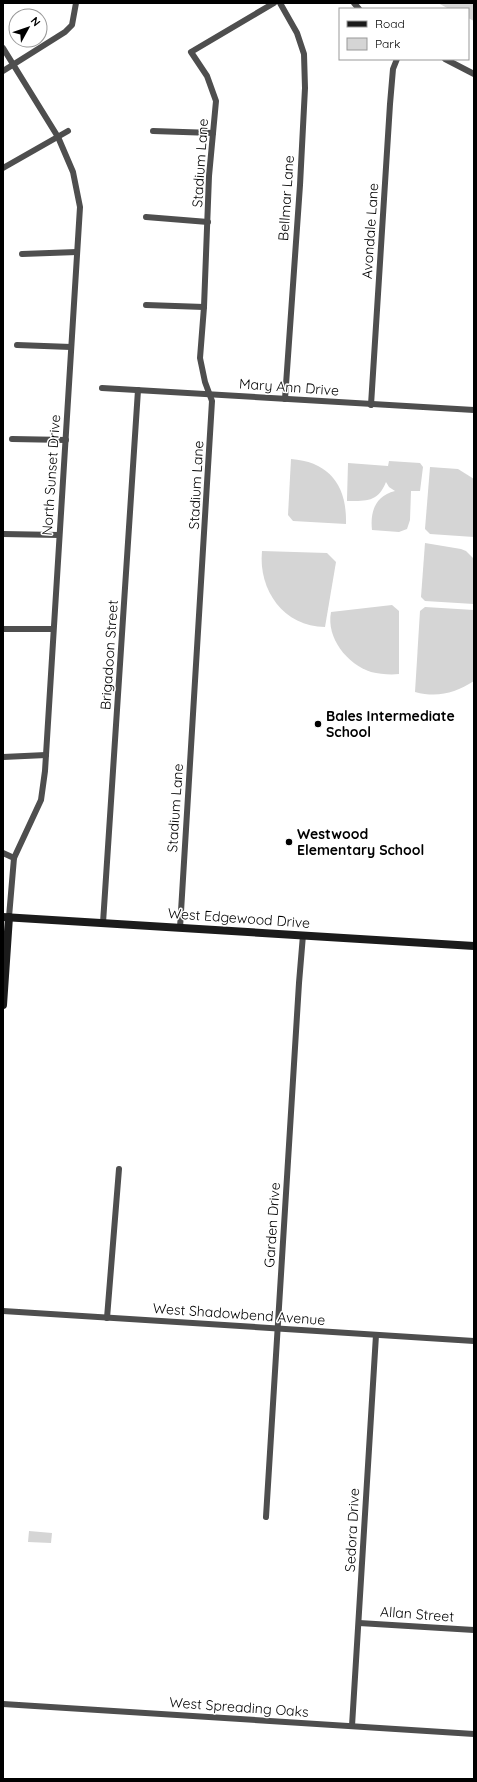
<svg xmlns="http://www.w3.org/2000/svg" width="477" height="1782" font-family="Quicksand,sans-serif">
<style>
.green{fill:#d5d5d5}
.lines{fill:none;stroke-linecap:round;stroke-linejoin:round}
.street{stroke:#4e4e4e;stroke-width:6}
.secondary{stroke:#1b1b1b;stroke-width:8}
.poi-dot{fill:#000;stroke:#fff;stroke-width:1.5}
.labels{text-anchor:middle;stroke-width:3;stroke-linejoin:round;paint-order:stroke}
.street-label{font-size:14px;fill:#000;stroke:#fff}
.poi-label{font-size:14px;font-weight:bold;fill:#000;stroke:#fff;text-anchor:start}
</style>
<rect width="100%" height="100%" fill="#fff"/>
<g class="green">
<path d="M438,3H474V21L468,18V9H449Z"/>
<path d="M291,459C330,462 347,486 346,524L293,521L288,515Z"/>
<path d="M389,461L420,463L423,467L420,491H411L410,520L407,529L399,532L372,530C370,512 375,496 395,491L389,487L386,482C378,502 367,501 347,501V499L348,463L388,466Z"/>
<path d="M430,467L458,469L474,479V537L430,534L425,529Z"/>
<path d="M425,543L461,549L466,551L474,559V604L425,601L421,597Z"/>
<path d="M262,551L327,553L336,562L325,627C284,627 258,590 262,551Z"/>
<path d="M392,605L399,611V674C390,675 380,674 371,672C347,664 326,638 331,612Z"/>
<path d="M425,607L474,610V681C455,693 438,698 415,692L420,611Z"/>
<path d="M29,1531L52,1533L51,1543L28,1542Z"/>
</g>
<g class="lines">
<g class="street">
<path d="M280,3L297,33L304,54L305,88L300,185L285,399"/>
<path d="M354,3L359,9"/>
<path d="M3,48L58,137L73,172L80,207L45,771L41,800L14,858L9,917"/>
<path d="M445,59L474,74"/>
<path d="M3,71L65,32L72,25L76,3"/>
<path d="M153,131L213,133"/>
<path d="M3,168L68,131"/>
<path d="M146,217L208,222"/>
<path d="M22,254L77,252"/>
<path d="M146,305L204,307"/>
<path d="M17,345L71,347"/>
<path d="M102,388L474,410"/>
<path d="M371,405L390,104L393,69L397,59"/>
<path d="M12,439L66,440"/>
<path d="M3,534L59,535"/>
<path d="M3,629H53"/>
<path d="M3,757L46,755"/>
<path d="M3,853L14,858"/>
<path d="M103,923L138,390"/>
<path d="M180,928L212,401L205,382L200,358L204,307L209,176L216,101L207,76L191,52L274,3"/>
<path d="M3,1311L474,1341"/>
<path d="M107,1318L119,1169"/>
<path d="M266,1517L299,983L303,935"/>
<path d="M359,1623L474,1630"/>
<path d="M3,1704L474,1734"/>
<path d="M352,1726L376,1335"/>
</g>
<g class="secondary">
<path d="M3,917L474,946"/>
<path d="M3,1005L9,917"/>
</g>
</g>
<g class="poi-dot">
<circle cx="318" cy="724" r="4"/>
<circle cx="289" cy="842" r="4"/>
</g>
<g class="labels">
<g class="street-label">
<text transform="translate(200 163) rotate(-86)" y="5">Stadium Lane</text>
<text transform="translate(286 198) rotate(-86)" y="5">Bellmar Lane</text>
<text transform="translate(370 231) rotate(-86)" y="5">Avondale Lane</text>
<text transform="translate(289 387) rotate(4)" y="5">Mary Ann Drive</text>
<text transform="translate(51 475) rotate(-86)" y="5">North Sunset Drive</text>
<text transform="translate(196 485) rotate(-87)" y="5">Stadium Lane</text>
<text transform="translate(109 655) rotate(-86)" y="5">Brigadoon Street</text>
<text transform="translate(175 808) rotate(-86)" y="5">Stadium Lane</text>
<text transform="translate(239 918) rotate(4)" y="5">West Edgewood Drive</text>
<text transform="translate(272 1225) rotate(-86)" y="5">Garden Drive</text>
<text transform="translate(239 1314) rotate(4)" y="5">West Shadowbend Avenue</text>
<text transform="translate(352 1530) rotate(-87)" y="5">Sedora Drive</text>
<text transform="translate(417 1614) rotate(4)" y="5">Allan Street</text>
<text transform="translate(239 1707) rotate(4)" y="5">West Spreading Oaks</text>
</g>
<g class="poi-label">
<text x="326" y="721">Bales Intermediate<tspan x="326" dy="16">School</tspan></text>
<text x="297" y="839">Westwood<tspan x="297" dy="16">Elementary School</tspan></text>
</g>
</g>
<rect width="477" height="1782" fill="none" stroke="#000000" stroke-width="8"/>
<rect x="339" y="8" width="130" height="52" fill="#ffffff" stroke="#999999"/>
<rect x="347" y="21" width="20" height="6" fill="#1b1b1b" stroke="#999999"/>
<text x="375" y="28" font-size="12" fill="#000000">Road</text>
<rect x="347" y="38" width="20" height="12" fill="#d5d5d5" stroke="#999999"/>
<text x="375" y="48" font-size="12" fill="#000000">Park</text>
<g transform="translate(28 28) rotate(50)"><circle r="19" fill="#ffffff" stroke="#999999"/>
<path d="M0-3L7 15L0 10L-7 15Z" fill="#000000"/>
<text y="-6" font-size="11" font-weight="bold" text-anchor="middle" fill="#000000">N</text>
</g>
</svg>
